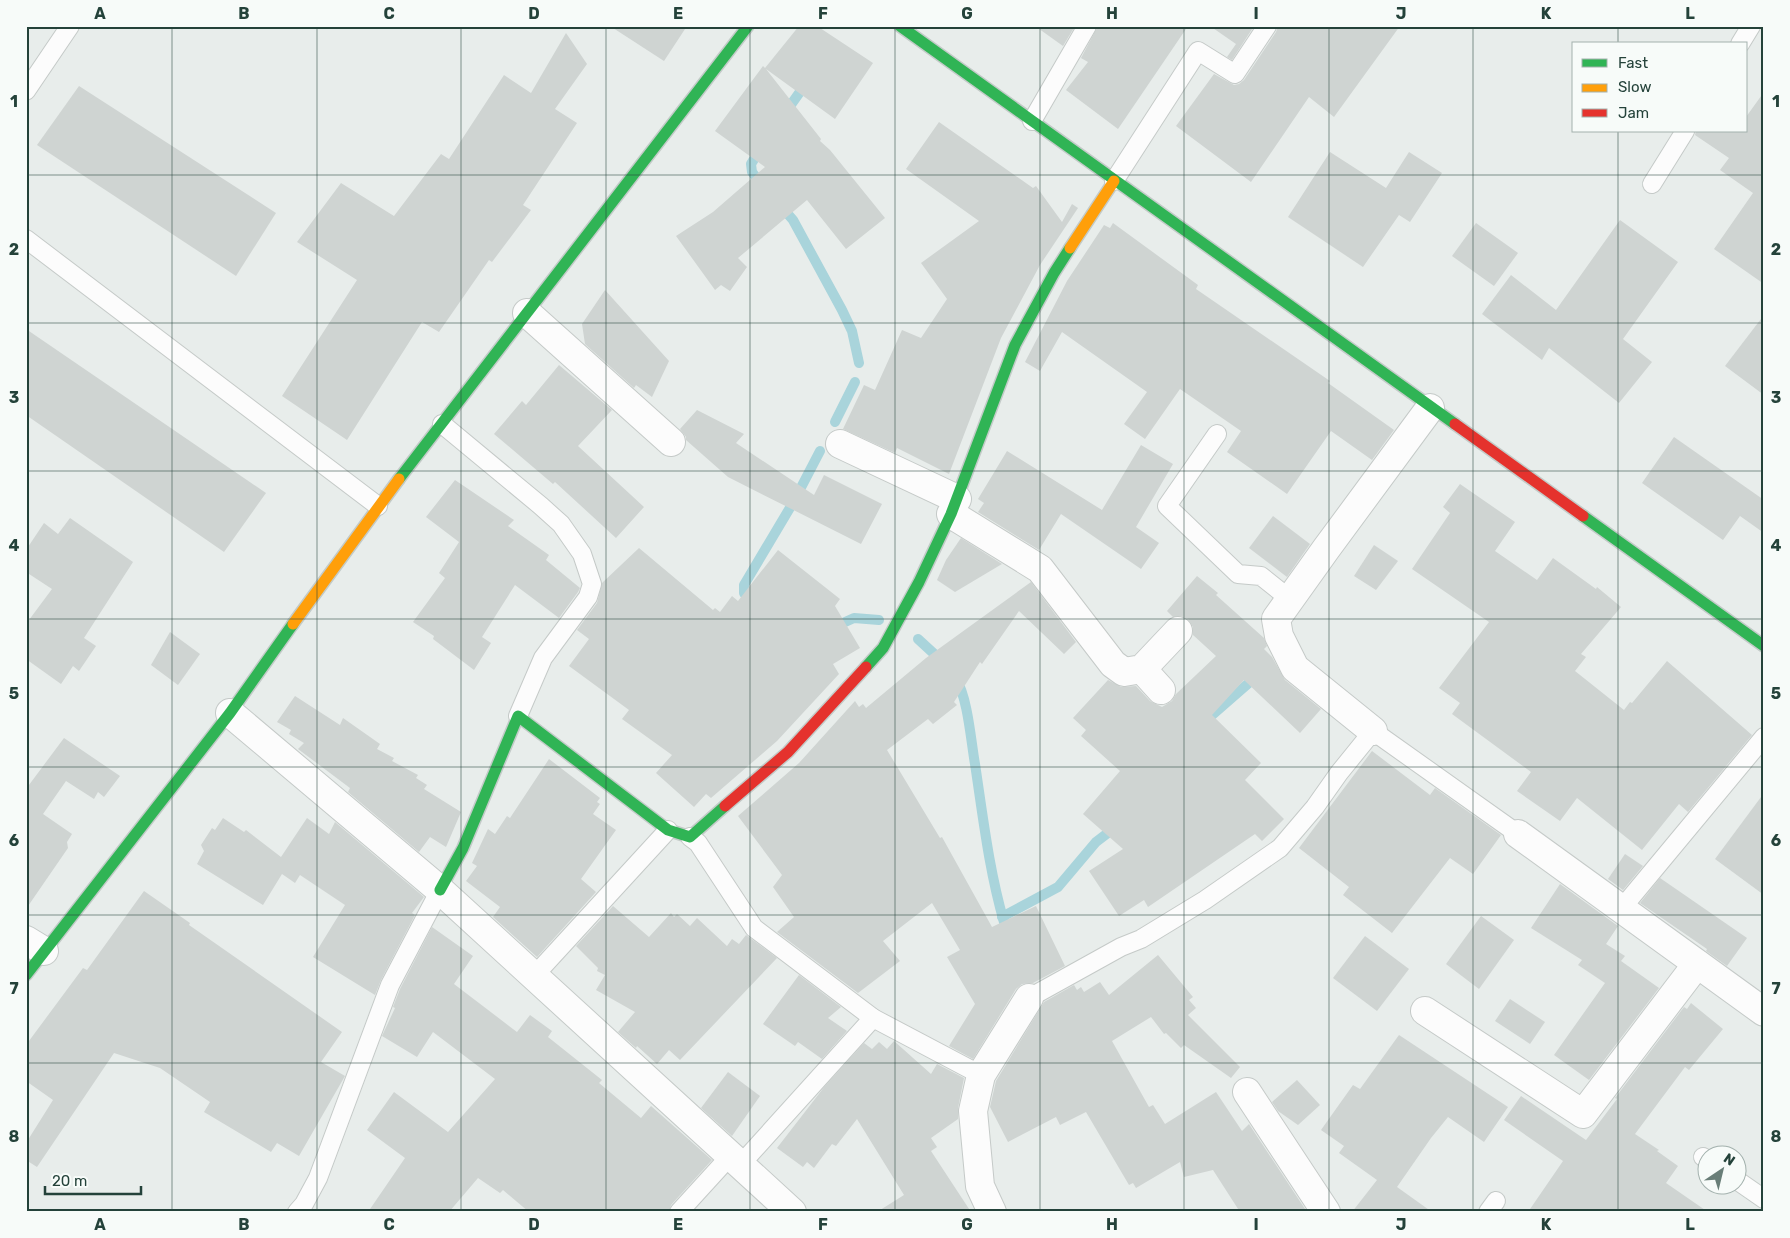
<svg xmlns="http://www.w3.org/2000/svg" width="1790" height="1238" font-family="Rubik,sans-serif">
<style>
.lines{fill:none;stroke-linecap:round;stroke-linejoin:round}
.stream{stroke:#a9d4db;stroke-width:10}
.building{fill:#cfd4d2}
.lane-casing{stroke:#c5cac8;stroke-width:20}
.street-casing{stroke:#c5cac8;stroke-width:30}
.fast-casing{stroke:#c3cbc8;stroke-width:14}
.slow-casing{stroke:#c3cbc8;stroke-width:14}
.jam-casing{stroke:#c3cbc8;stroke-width:14}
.lane{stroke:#fcfcfc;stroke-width:18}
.street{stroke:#fcfcfc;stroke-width:28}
.fast{stroke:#30b455;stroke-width:11}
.slow{stroke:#ff9f0a;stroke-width:11}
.jam{stroke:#e5322d;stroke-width:11}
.grid{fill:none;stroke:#24423a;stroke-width:1;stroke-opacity:0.55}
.neatline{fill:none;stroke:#24423a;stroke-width:2}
.grid-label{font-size:16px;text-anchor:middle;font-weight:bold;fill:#24423a}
</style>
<rect width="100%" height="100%" fill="#e8edeb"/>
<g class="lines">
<g class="stream">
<path d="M785,113L807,82"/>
<path d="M761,148L751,164L752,172L762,185"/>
<path d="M780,205L793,220L842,310L852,331L859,363"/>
<path d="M835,422L855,382"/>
<path d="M752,604L744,593V585L794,501L820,451"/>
<path d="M834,627L854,618L879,620"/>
<path d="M918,639L943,662"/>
<path d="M956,679C968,698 971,742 975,764C983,817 989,870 1004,922"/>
<path d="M1203,723L1258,675"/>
<path d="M1002,917L1058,887L1096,842L1117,826"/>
</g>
</g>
<g class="building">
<path d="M610,26H687L664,61Z"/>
<path d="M799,26H817L873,63L835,119L766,69L821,139L820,141L830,150L885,218L846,249L807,200L738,258L747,267L730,291L721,285L715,290L676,236L713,212L765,167L715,131L763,66L765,68Z"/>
<path d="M1035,26H1075L1063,46Z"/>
<path d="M1098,26H1188L1118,129L1066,90L1088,62L1081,58Z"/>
<path d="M1210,26H1254L1232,60L1227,57L1236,44Z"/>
<path d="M1278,26H1400L1334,117L1309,97L1251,182L1176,126L1214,74L1234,85L1239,84L1244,80L1276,32Z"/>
<path d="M566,33L587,64L555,109L577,123L523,205L531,210L492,262L489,260L439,332L422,322L347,440L282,396L357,280L297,242L341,183L394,216L441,154L449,159L504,75L531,93Z"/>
<path d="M79,86L276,213L236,276L37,145Z"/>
<path d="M1764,92V284L1714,249L1753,193L1720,170L1729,158L1695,135L1696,131H1746V117Z"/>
<path d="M939,122L1033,188L1036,186L1062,222L1072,204L1078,208L1040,265L1001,338L949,474L897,448L895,453L843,429L864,385L875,390L902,330L921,338L947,299L921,263L979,221L906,169Z"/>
<path d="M1330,152L1386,188L1409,152L1442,173L1410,222L1399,215L1363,267L1288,217Z"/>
<path d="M1620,220L1678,262L1623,339L1652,362L1619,403L1549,348L1542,360L1482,314L1511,275L1556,310Z"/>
<path d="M1113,223L1198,285L1196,289L1330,381L1328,383L1394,430L1372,460L1331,431L1287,494L1227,452L1241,431L1180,389L1145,439L1124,424L1147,392L1062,332L1040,371L1025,362L1067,281L1104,225L1110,228Z"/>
<path d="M1476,223L1518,253L1494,286L1452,256Z"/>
<path d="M605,290L669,361L652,397L636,385L634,388L585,344L582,324Z"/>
<path d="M1764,315V395L1725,366Z"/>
<path d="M26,329L266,493L224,552L26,415Z"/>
<path d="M559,365L612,410L578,446L644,507L616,538L555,482L553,484L494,434L522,401L526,405Z"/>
<path d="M697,410L744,434L736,443L814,495L824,475L882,504L861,544L728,477L686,440V437L680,429Z"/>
<path d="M1674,437L1764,500V533L1740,516L1723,540L1642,483Z"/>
<path d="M1141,445L1173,464L1136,527L1159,543L1141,569L1061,514L1039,550L978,512L984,503L978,499L1007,451L1102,510Z"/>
<path d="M455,480L514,520L508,526L549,555L546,560L580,588L578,592L559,618L515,585L482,637L491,643L474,670L433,639L434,636L413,622L445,578L439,573L459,542L426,517Z"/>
<path d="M1460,484L1515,522L1495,551L1537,580L1553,558L1596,589L1597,587L1621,607L1581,654L1586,657L1575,671L1624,710L1630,702L1632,703L1667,661L1752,735L1688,812L1679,804L1642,850L1577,798L1560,821L1517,791L1531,772L1452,714L1460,703L1439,688L1489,622L1412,569L1450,513L1443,507Z"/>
<path d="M1273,516L1310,544L1287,577L1249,548Z"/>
<path d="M70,518L133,562L84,638L96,646L79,671L73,666L61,684L26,659V624L52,589L26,572V550L44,523L58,534Z"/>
<path d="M961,538L1002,564L955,592L937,580L946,560Z"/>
<path d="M1374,545L1398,561L1376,590L1354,576Z"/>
<path d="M639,548L713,610L715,608L720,612L732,596L738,601L778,550L840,599L835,606L860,648L833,664L839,674L777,741L711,798L706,794L694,807L656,773L672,755L622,719L629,710L569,666L589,639L577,630L597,603L602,583Z"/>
<path d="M1197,576L1218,593L1216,595L1264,638L1267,646L1264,649L1272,657L1285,680L1321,709L1300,733L1244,680L1212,715L1261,763L1245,780L1284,819L1262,841L1255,834L1148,907L1144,900L1119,916L1089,871L1123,849L1083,814L1120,771L1081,736L1086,730L1073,718L1108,680L1121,687L1136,686L1150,701L1162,707L1172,701L1176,694L1216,656L1193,635V627L1188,619L1181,616L1173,617L1167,611Z"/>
<path d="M1031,582L1076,642L1064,654L1019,611L982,664L980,662L954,702L957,705L933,724L928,719L887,750L940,838L942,837L992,927L1036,906L1065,966L1033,983L1022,984L1016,989L973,1059L949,1046L975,1004L947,957L960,950L932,903L883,941L900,961L858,993L777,932L794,917L773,887L782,875L738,816L799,763L855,701L859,707L863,704L866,708L926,658Z"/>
<path d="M170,632L200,654L178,685L151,665Z"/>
<path d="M295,696L340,725L343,718L380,744L377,749L394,758L392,761L418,775L416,778L427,785L424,789L461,812L446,847L430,837L419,852L348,792L350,788L298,749L304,743L289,734L291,730L277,722Z"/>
<path d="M64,738L120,776L104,797L98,792L94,799L66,781L43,814L72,834L67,842L68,848L26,909V789Z"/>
<path d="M1372,751L1430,795L1435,788L1501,835L1473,874L1450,858L1392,933L1343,895L1349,887L1299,848Z"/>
<path d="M549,759L600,798L597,802L600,804L593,814L616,830L581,879L596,892L537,957L493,917L500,907L466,881L477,866L472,863L488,829L495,834L507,816L510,818Z"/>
<path d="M1764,793V895L1715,859Z"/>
<path d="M223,818L244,832L246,830L281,857L307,818L329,834L335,822L424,897L412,913L415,915L381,980L375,995L313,957L345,905L300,875L295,883L282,874L263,905L197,864L204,851L201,845L212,828L215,830Z"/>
<path d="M1625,854L1643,866L1623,890L1608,879Z"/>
<path d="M1660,878L1747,938L1727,966L1706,951L1707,949L1640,903Z"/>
<path d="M1560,884L1618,926L1606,944L1625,956L1621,961L1659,988L1589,1080L1554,1055L1605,983L1578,965L1582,960L1531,928Z"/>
<path d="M144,891L190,923L189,925L342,1032L321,1062L345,1076L299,1156L277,1143L271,1152L204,1112L210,1102L160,1068L114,1053L37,1167L26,1160V1143L53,1100L26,1081V1045L83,968L87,970Z"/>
<path d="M613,906L649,937L671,913L674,917L677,914L690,926L697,918L727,946L732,939L739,944L746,935L777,958L680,1060L669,1050L657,1064L637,1046L636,1048L618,1032L635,1012L596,990L605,975L597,971L598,968L576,946Z"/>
<path d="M1481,916L1514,940L1479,989L1446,964Z"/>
<path d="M432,927L473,956L454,984L517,1032L530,1015L552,1031L548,1037L602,1080L599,1083L641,1118L651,1106L712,1160L671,1205L669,1212H529L503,1190L500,1193L478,1178L449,1212H368L405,1158L367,1130L394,1092L448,1132L495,1079L433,1032L417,1057L382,1036L395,1008L393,1007L400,989Z"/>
<path d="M1365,936L1409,969L1377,1011L1333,978Z"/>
<path d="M1158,955L1193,997L1189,1000L1196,1008L1188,1015L1240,1067L1231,1078L1184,1045L1181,1048L1166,1033L1164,1034L1151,1017L1112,1041L1149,1107L1153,1105L1165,1124L1216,1092L1242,1131L1249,1124L1307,1212H1240L1213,1170L1184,1177L1180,1162L1136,1188L1133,1183L1129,1185L1086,1112L1060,1125L1056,1117L1008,1142L990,1107L996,1081L1044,1002L1074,985L1077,990L1081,987L1084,992L1100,982L1109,995Z"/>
<path d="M799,975L841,1007L828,1018L847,1031L822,1059L798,1042L795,1046L763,1024Z"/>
<path d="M1510,999L1545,1022L1530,1044L1495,1021Z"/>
<path d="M1691,1003L1723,1029L1689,1070L1685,1067L1635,1134L1659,1150L1657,1151L1678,1166L1666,1183L1708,1212H1528L1563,1161L1504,1120L1521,1096L1586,1140L1617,1099L1615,1098L1684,1007L1687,1009Z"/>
<path d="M1399,1035L1508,1107L1484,1142L1448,1117L1431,1138L1397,1187L1432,1212H1352L1377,1180L1339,1153L1344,1146L1321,1130L1353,1085L1360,1089Z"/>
<path d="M894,1041L931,1074L937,1064L964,1078L958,1108V1119L931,1138L937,1147L931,1151L971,1212H877L904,1195L857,1119L836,1146L832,1144L814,1168L807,1162L803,1167L777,1148L825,1086L864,1043L872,1049L879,1042L887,1049Z"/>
<path d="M728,1072L760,1096L732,1136L701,1108Z"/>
<path d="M1297,1080L1320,1105L1298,1125L1278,1111L1272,1102Z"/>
</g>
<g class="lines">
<defs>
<g id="lane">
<path d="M1740,44L1751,26"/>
<path d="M26,91L70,26"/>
<path d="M1032,121L1087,26"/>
<path d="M1114,181L1198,51L1235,74L1267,26"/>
<path d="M1652,184L1685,131"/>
<path d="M26,239L378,506"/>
<path d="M442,424L541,506L561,524L582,554L592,584L588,597L543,658L518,716"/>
<path d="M1217,434L1167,506L1238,574L1261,576L1291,600"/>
<path d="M690,837L698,843L754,928L873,1018L981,1075"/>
<path d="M1622,908L1764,737"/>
<path d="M534,976L668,830"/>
<path d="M1029,998L1121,947L1141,939L1205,900L1280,848L1315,807L1339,773L1373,731L1518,834"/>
<path d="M1703,1157L1708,1160"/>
<path d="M741,1164L873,1018"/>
<path d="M1738,1181L1764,1199"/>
<path d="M297,1212L304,1204L318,1178L390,985L440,890"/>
<path d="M679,1212L731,1155"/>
<path d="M1488,1212L1496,1201"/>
</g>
<g id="street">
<path d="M527,313L671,442"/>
<path d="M840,444L957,499"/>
<path d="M951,514L1040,569L1113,664L1124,672L1142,669L1178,631"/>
<path d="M1142,669L1161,690"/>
<path d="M230,713L440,890L792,1212"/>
<path d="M1373,731L1295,668L1279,636L1276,619L1326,549L1430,408"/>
<path d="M1518,834L1764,1012"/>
<path d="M26,940L44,951"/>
<path d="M1425,1011L1583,1114L1697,964"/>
<path d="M1247,1092L1326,1212"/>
<path d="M992,1212L980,1186L973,1111L981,1075L1029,998"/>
</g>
<g id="fast">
<path d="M900,26L1455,424"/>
<path d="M399,479L748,26"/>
<path d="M1583,516L1764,646"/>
<path d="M866,667L883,648L919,582L951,514L1015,345L1054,273L1070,248"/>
<path d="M440,890L463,848L518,716L668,830L690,837L725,806"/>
<path d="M26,975L230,713L293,624"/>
</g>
<g id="slow">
<path d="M1070,248L1114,181"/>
<path d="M293,624L399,479"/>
</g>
<g id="jam">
<path d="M1455,424L1583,516"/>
<path d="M725,806L788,752L866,667"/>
</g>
</defs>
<use href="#lane" class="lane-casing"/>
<use href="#street" class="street-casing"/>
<use href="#fast" class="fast-casing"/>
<use href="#slow" class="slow-casing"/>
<use href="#jam" class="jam-casing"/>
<use href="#lane" class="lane"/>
<use href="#street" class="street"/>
<use href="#fast" class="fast"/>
<use href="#slow" class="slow"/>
<use href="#jam" class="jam"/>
</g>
<path class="grid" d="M172,26V1212M317,26V1212M461,26V1212M606,26V1212M750,26V1212M895,26V1212M1040,26V1212M1184,26V1212M1329,26V1212M1473,26V1212M1618,26V44M1618,131V1212M26,175H1764M26,323H1764M26,471H1764M26,619H1764M26,767H1764M26,915H1764M26,1063H1764"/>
<rect width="1790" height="1238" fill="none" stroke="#f7fbf9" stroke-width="55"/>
<rect x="1572" y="42" width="175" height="90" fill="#f7fbf9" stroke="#a3b1ad"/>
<rect x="1582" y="59" width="25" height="8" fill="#30b455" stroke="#a3b1ad"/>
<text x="1618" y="68" font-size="15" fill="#24423a">Fast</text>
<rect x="1582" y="84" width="25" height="8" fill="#ff9f0a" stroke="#a3b1ad"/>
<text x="1618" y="92" font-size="15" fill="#24423a">Slow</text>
<rect x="1582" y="109" width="25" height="8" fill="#e5322d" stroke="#a3b1ad"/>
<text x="1618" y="118" font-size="15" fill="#24423a">Jam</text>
<g transform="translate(1722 1170) rotate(35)"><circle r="24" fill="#f7fbf9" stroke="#a3b1ad"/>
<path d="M0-4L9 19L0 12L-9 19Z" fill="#697e78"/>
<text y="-8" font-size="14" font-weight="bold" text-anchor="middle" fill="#24423a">N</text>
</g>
<path d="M45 1186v8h96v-8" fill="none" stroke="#24423a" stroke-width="2.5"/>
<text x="52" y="1186" font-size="15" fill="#24423a" stroke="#f7fbf9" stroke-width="4" paint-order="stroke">20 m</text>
<rect x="28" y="28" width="1734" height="1182" class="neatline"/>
<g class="grid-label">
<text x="100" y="19">A</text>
<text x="244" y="19">B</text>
<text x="389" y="19">C</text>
<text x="534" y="19">D</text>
<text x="678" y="19">E</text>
<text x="823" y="19">F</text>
<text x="967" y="19">G</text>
<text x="1112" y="19">H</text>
<text x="1256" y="19">I</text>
<text x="1401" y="19">J</text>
<text x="1546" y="19">K</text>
<text x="1690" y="19">L</text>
<text x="14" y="107">1</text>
<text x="1776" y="107">1</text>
<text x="14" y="255">2</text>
<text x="1776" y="255">2</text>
<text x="14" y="403">3</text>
<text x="1776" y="403">3</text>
<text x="14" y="551">4</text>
<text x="1776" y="551">4</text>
<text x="14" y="699">5</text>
<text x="1776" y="699">5</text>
<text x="14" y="846">6</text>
<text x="1776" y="846">6</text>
<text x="14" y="994">7</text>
<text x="1776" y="994">7</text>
<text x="14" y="1142">8</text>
<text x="1776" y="1142">8</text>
<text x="100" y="1230">A</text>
<text x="244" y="1230">B</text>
<text x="389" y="1230">C</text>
<text x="534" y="1230">D</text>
<text x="678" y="1230">E</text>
<text x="823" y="1230">F</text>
<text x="967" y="1230">G</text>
<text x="1112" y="1230">H</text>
<text x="1256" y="1230">I</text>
<text x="1401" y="1230">J</text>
<text x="1546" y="1230">K</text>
<text x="1690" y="1230">L</text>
</g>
</svg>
